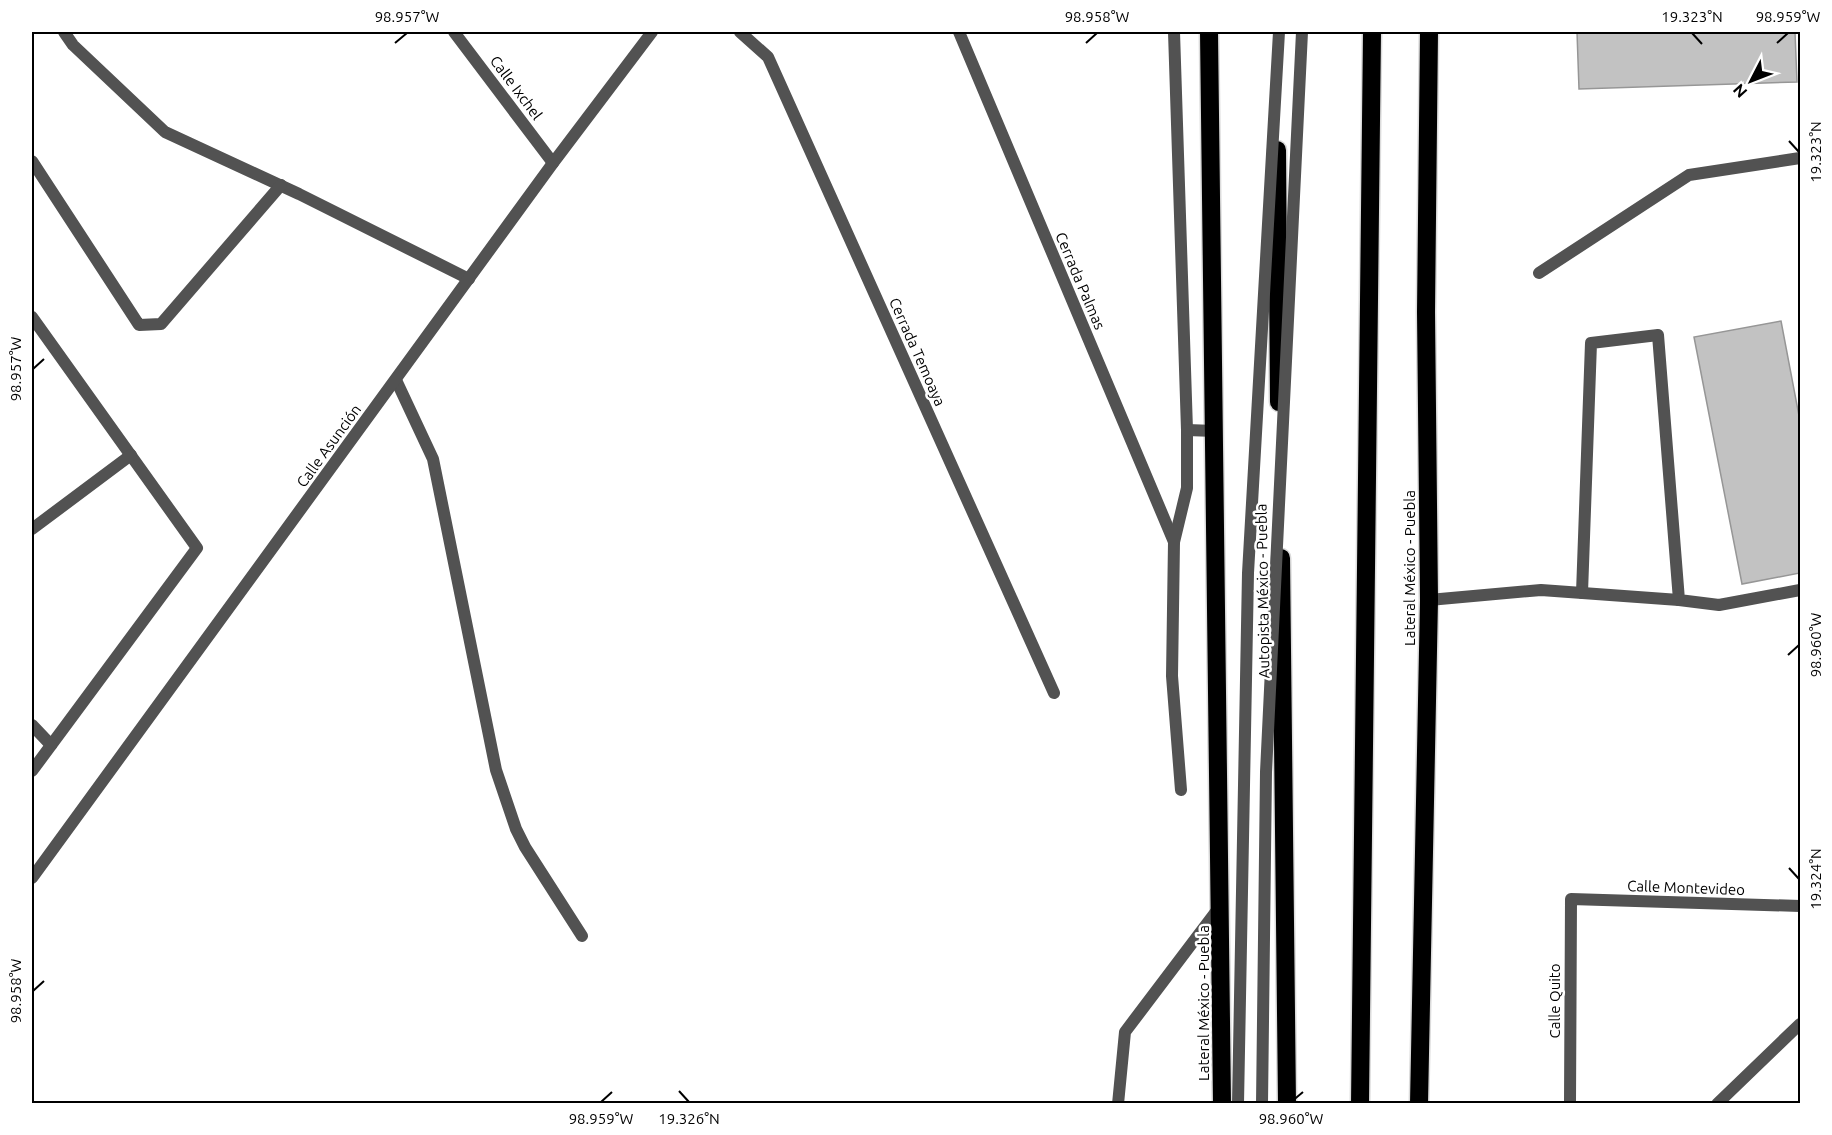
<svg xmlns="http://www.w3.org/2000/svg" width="1832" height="1135" font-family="Ubuntu,sans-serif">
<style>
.building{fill:#c2c2c2;stroke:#969696;stroke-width:1.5}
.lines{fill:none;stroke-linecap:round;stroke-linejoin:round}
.highway-casing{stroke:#dbdbdb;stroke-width:21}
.lane{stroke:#525252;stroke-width:12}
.street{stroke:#525252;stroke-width:12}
.highway{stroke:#000;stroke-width:18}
.lane-bridge{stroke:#525252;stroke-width:12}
.ticks{fill:none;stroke:#000;stroke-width:2}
.labels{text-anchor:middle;stroke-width:5;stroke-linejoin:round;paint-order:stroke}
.street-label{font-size:15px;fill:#000;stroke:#fff}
.neatline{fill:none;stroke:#000;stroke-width:2}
.ticks-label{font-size:15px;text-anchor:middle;fill:#000}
</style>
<rect width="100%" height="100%" fill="#fff"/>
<g class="building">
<path d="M1577,32H1795L1797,82L1579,89Z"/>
<path d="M1781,321L1800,421V573L1742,584L1694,337Z"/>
</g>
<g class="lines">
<defs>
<g id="highway">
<path d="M1209,32L1222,1104"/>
<path d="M1277,150L1279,402"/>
<path d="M1281,558L1287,1104"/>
<path d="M1360,1104L1372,32"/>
<path d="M1419,1104L1429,600L1426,312L1429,32"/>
</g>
</defs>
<use href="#highway" class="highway-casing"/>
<g class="lane">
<path d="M64,32L73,45L165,132L299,194L469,279"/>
<path d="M32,161L139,325L161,324L281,185"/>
<path d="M1539,273L1689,175L1800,158"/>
<path d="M32,317L197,548L32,771"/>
<path d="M32,529L131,455"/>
<path d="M1582,593L1591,343L1658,335L1679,600L1719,605L1800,590"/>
<path d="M1429,600L1541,590L1679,600"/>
<path d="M32,725L51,745"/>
<path d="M1118,1104L1125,1032L1221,905"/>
</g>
<g class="street">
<path d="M454,32L553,163"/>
<path d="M740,32L768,57L1054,693"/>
<path d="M959,32L1174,542"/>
<path d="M1174,32L1187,430V488L1174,542L1172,676L1181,790"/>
<path d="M396,380L433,459L496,770L516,829L525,847L582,936"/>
<path d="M1187,430L1215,431"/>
<path d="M32,878L553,163L652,32"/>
<path d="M1570,1104L1571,899L1800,906"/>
<path d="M1717,1104L1800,1024"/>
</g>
<use href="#highway" class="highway"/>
<g class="lane-bridge">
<path d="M1238,1104L1248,573L1279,32"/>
<path d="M1262,1104L1266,772L1302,32"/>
</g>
</g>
<path class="ticks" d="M1692,33L1702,44M395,43L407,33M1086,43L1097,33M1777,43L1788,33M1789,141L1799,152M33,369L44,359M1788,655L1799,645M1789,868L1799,879M33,991L44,981M679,1091L689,1102M601,1102L612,1092M1291,1102L1303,1092"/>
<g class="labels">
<g class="street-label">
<text transform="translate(516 88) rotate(53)" y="5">Calle Ixchel</text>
<text transform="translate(1080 281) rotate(67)" y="5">Cerrada Palmas</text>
<text transform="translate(917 352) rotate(66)" y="5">Cerrada Temoaya</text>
<text transform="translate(329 446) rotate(-54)" y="5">Calle Asunción</text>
<text transform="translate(1410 568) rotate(-90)" y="5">Lateral México - Puebla</text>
<text transform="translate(1263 591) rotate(-91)" y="5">Autopista México - Puebla</text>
<text transform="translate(1686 888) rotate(2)" y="5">Calle Montevideo</text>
<text transform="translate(1555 1001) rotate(-90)" y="5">Calle Quito</text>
<text transform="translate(1204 1003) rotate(-90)" y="5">Lateral México - Puebla</text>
</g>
</g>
<rect width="1832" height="1135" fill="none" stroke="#ffffff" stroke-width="66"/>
<g transform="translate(1751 81) rotate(228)" stroke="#ffffff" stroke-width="4.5" paint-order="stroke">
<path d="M0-4.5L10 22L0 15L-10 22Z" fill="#000000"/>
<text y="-9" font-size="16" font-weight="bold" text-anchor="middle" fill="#000000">N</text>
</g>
<rect x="33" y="33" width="1766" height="1069" class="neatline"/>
<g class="ticks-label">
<text x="407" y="22">98.957°W</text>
<text x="1097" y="22">98.958°W</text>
<text x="1692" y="22">19.323°N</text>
<text x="1788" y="22">98.959°W</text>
<text transform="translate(1816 152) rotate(-90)" y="5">19.323°N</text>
<text transform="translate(16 369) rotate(-90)" y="5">98.957°W</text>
<text transform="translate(1816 645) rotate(-90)" y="5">98.960°W</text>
<text transform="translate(1816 879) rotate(-90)" y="5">19.324°N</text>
<text transform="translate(16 991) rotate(-90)" y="5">98.958°W</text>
<text x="601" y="1124">98.959°W</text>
<text x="689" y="1124">19.326°N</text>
<text x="1291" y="1124">98.960°W</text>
</g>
</svg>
